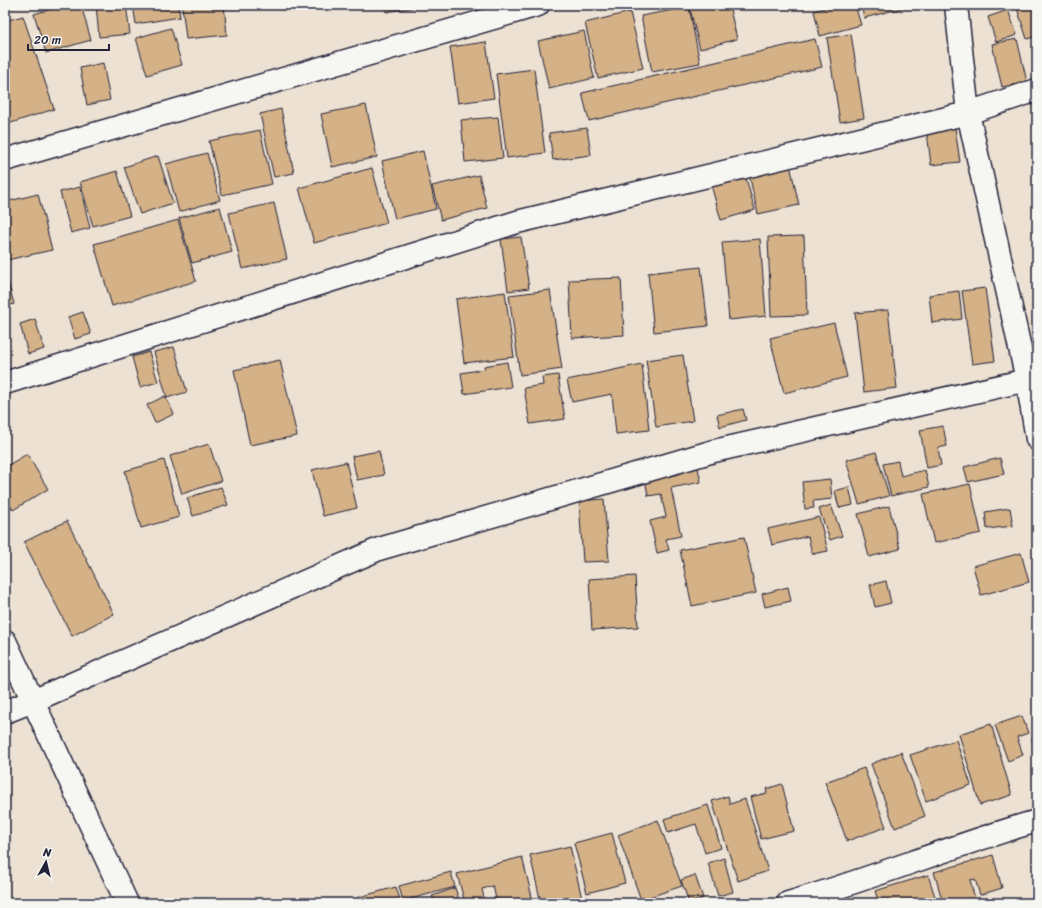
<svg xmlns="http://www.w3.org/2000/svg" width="1042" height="908" font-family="Sriracha,sans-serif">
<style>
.building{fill:#d4b186;stroke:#22223b}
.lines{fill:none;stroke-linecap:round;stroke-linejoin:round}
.minor-casing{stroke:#22223b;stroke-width:25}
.minor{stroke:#f6f6f2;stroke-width:22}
</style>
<rect width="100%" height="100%" fill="#ece1d2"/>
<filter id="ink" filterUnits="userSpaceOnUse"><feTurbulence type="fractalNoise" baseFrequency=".025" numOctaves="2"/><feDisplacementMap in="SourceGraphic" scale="8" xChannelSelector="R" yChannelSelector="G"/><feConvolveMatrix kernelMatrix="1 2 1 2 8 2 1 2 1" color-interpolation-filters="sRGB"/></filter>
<g filter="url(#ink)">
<g class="building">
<path d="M65,5H81L91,40L46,53L34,14Z"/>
<path d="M96,5H126L130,34L99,37Z"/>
<path d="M133,5H178L180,17L136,24Z"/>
<path d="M182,5H224L227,35L186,39Z"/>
<path d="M385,5H428L386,12Z"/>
<path d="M689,5H729L737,39L700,49Z"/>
<path d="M834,5H855L861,25L820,36L814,11Z"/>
<path d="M861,5H914L864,18Z"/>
<path d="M1026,5H1037V36L1027,39L1017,8Z"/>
<path d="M689,7L700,63L652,72L641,16Z"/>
<path d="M1008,10L1017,35L996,42L988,17Z"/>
<path d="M630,12L643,68L598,78L585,23Z"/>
<path d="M23,16L54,109L5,125V21Z"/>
<path d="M171,28L182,65L147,75L136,38Z"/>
<path d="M584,31L594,78L549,89L538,41Z"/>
<path d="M851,34L864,118L840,122L827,38Z"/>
<path d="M815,39L822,67L589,121L582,93Z"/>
<path d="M1017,39L1027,82L1002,87L992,44Z"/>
<path d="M486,42L494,98L458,103L450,47Z"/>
<path d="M103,63L110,100L87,105L80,68Z"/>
<path d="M534,69L545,153L507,158L496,74Z"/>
<path d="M366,105L377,157L332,167L321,114Z"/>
<path d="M281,109L294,173L274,177L260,114Z"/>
<path d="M498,117L503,158L465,162L461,120Z"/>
<path d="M587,128L591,155L553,160L549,133Z"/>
<path d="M955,128L960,162L931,165L927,132Z"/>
<path d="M260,130L272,184L222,195L209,141Z"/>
<path d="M423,151L436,209L395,219L382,161Z"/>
<path d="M207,153L220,200L179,212L166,164Z"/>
<path d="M158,156L173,203L140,214L124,167Z"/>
<path d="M790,165L799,205L758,214L749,174Z"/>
<path d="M372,168L387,223L314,243L299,188Z"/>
<path d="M117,171L130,216L93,226L80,182Z"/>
<path d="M479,175L487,208L441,220L432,186Z"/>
<path d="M745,175L755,210L721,220L711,185Z"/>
<path d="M80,187L90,228L71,233L60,192Z"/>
<path d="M38,194L52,250L7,260L5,252V202Z"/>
<path d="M274,203L287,259L242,269L229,213Z"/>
<path d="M220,207L232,252L192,263L179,218Z"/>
<path d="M178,220L196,281L112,306L94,244Z"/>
<path d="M804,236L807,315L771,316L768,237Z"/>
<path d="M521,237L529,288L508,291L501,239Z"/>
<path d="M760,239L766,316L729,320L722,242Z"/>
<path d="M701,267L708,326L654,332L648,273Z"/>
<path d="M5,278H7L14,304L5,307Z"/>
<path d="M621,278L624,335L572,338L569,280Z"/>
<path d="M985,288L995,361L972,364L962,291Z"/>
<path d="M550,290L562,369L520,375L509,295Z"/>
<path d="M959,291L962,319L932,323L929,295Z"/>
<path d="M505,292L514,357L464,363L456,299Z"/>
<path d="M888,310L897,388L864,392L855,313Z"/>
<path d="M83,312L91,334L75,339L68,317Z"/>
<path d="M35,319L44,349L28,354L20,324Z"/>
<path d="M834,323L847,377L784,393L770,338Z"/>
<path d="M174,347L187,392L167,398L154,352Z"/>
<path d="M149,352L158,382L140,387L132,357Z"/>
<path d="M683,355L693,421L656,427L646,360Z"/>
<path d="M1037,355V379L1031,356Z"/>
<path d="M280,360L297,436L250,445L234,370Z"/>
<path d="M507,362L511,387L464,394L461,373L485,369L484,366Z"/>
<path d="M642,364L649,430L616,434L612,394L572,402L567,380Z"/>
<path d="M558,375L565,419L530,424L524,388L543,385L542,377Z"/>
<path d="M165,396L174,414L155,423L147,405Z"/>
<path d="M743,409L746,420L720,427L717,415Z"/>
<path d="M943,426L947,446L938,448L941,465L927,468L920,430Z"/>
<path d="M209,444L221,481L182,494L170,456Z"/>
<path d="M379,451L384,475L357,480L352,456Z"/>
<path d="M876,452L889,496L859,504L846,460Z"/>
<path d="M27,454L48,489L13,510L5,497V467Z"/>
<path d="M1000,458L1004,474L968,482L964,467Z"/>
<path d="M164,460L179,517L141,528L125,471Z"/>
<path d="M898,461L901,476L925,470L929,487L891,496L883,464Z"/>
<path d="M346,462L357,508L323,516L312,470Z"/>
<path d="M698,468L701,482L671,488L681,536L666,539L669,550L657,553L650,521L666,517L661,494L648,496L645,478Z"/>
<path d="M830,479L832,499L813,501L814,508L805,509L802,482Z"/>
<path d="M970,484L981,533L934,543L923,494Z"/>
<path d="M221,487L228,505L193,516L187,498Z"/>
<path d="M849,487L853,505L839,508L835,491Z"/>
<path d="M604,499L609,561L583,562L579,501Z"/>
<path d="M831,505L842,536L830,540L819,509Z"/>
<path d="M889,506L900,549L869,557L858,514Z"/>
<path d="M1010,508L1013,526L987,529L985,512Z"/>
<path d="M819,517L828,551L812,554L808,536L772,545L768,529Z"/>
<path d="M67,521L114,614L72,636L24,542Z"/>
<path d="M744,537L756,593L692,606L680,550Z"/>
<path d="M1021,553L1029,582L981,595L973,566Z"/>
<path d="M635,576L638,627L592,630L589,579Z"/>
<path d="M886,581L891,603L875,607L870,585Z"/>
<path d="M788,587L791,601L765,607L762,594Z"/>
<path d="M1022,716L1028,733L1017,737L1023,755L1008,761L995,725Z"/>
<path d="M991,724L1012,795L980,805L959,734Z"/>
<path d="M1037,737V752H1034L1032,738Z"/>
<path d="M956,740L971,785L926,801L910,755Z"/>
<path d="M901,752L925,816L895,828L871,764Z"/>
<path d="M864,768L886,827L847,841L825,782Z"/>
<path d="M782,784L794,831L761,839L750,797L767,793L766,789Z"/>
<path d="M728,796L730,804L745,799L768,871L738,881L712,801Z"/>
<path d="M708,805L721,848L705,853L696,824L668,833L664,819Z"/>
<path d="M658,820L682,886L641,900L618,835Z"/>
<path d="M612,833L625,883L587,893L574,843Z"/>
<path d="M570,846L582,899L564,903H541L530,855Z"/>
<path d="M993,855L1002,888L980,895L975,879L970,880L976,903H943L934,872Z"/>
<path d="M522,857L532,897L509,903H497L493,886L482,889L485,903H465L457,874Z"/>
<path d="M724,858L733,892L718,896L708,863Z"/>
<path d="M451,872L455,887L403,901L399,886Z"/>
<path d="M695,875L703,898L689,903L681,880Z"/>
<path d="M928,875L937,903H879L875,891Z"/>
<path d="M396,887L401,903H361L359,897Z"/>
<path d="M455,888L460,903H435L432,896Z"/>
<path d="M354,899L355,903H339Z"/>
</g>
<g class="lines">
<defs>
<g id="minor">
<path d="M956,5L968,113L1027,380L1037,439"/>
<path d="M5,160L538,5"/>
<path d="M5,383L517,222L968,113L1037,90"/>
<path d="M5,641L127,903"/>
<path d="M5,712L33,701L379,549L714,451L1027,380L1037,381"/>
<path d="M788,903C872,879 953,845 1037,821"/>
</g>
</defs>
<use href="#minor" class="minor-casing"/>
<use href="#minor" class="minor"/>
</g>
</g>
<rect width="1042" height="908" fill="none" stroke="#f6f6f2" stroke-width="20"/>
<rect x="10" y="10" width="1022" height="888" fill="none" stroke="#22223b" stroke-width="1.5" filter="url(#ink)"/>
<g transform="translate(46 862) rotate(8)" stroke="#f6f6f2" stroke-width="3" paint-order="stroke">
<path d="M0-3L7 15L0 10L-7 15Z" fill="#22223b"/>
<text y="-6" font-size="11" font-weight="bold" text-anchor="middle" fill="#22223b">N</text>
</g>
<path d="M28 44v6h81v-6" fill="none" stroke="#22223b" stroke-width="2"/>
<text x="34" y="44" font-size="12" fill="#22223b" stroke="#f6f6f2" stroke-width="3" paint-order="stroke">20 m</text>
</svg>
